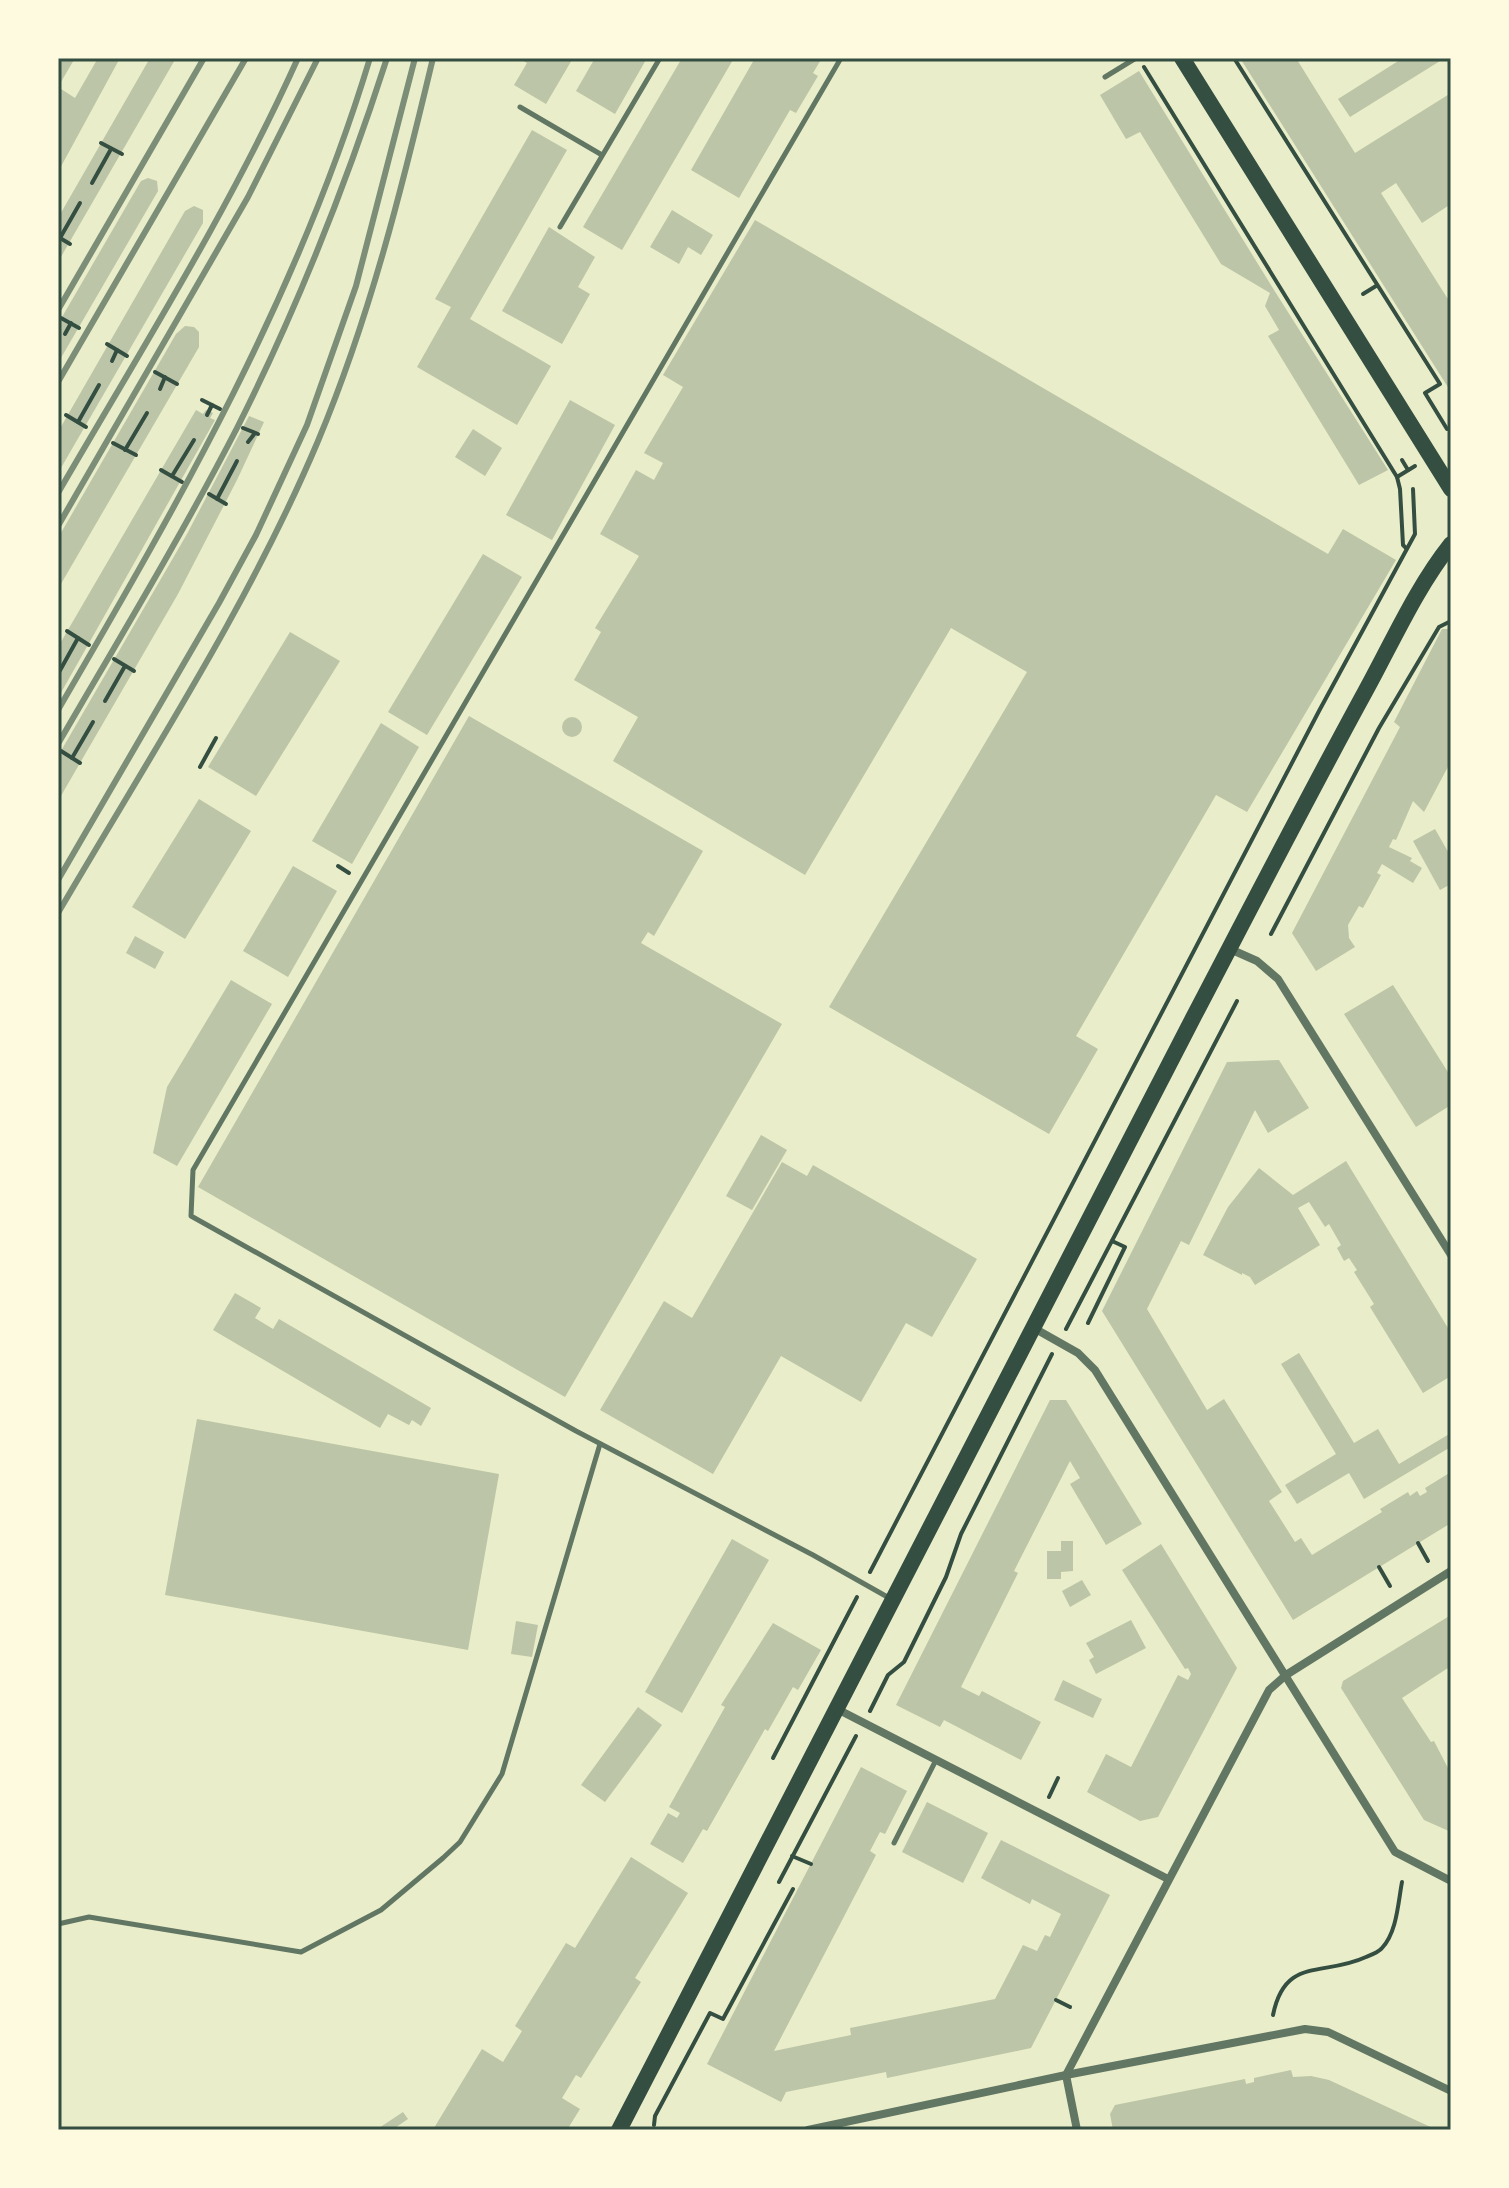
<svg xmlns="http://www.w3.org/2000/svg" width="1509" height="2188" font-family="Jost,sans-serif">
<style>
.building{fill:#bcc5a7}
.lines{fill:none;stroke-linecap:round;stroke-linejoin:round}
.path{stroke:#344e41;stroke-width:4}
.service{stroke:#617663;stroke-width:5}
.minor{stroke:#617663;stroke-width:8}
.secondary{stroke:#344e41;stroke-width:16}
.rail{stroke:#7c8e77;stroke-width:6}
.neatline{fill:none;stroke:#344e41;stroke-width:3}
</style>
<rect width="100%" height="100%" fill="#e9edc9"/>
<g class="building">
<polygon points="58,58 75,58 58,87"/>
<polygon points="98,58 120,58 58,172 58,87 75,98"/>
<polygon points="150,58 176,58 58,262 58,218"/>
<polygon points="518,58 573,58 546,104 514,85 527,63"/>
<polygon points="595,58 647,58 615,114 576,91"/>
<polygon points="682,58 734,58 622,250 583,227"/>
<polygon points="755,58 822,58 813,73 818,76 796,113 790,110 739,198 691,170"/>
<polygon points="1240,58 1296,58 1355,153 1451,93 1451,204 1422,223 1396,183 1381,193 1451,304 1451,392"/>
<polygon points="1403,58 1438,58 1440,61 1350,117 1338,99"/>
<polygon points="1139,71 1274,290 1388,470 1359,485 1268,336 1279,330 1265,306 1270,293 1221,264 1140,132 1126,139 1100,95"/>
<polygon points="532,130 567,150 470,319 551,366 517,425 417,367 451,307 435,299"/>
<polygon points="148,178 157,181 158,191 58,363 58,324 141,181"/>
<polygon points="194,206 203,210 203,223 58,473 58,432 185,211"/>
<polygon points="672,210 713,235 701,255 688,247 679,264 650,247"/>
<polygon points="755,220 1328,554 1343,529 1396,560 1247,812 1216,795 1076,1036 1098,1049 1049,1134 829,1007 1027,672 951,628 805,875 613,761 638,717 574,680 601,632 595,628 639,556 600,534 636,470 654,480 663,463 644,453 683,387 663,375"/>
<polygon points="549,227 595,257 578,287 590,294 562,344 502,311"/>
<polygon points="185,326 194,327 199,332 199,347 58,589 58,538 176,334"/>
<polygon points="570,400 615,425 552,540 506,515"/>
<polygon points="196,410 203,414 206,410 213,413 210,418 215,420 58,698 58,647"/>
<polygon points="249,416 264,422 237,480 178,594 58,801 58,756 187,534"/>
<polygon points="473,429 502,448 485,476 455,457"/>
<polygon points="483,554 522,577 427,735 388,712"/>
<polygon points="1442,629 1451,629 1451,761 1424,812 1413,801 1396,840 1393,839 1389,847 1412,858 1410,861 1422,868 1413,883 1382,864 1377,873 1381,875 1363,908 1359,906 1348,925 1349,938 1355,947 1316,971 1292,933 1400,727 1394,722"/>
<polygon points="290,632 340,661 256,796 208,767"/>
<polygon points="469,716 703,851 654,936 648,932 641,943 782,1024 565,1397 198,1187"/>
<circle cx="572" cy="727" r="10"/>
<polygon points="381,723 419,747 352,864 312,841"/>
<polygon points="199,799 251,831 185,939 132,907"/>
<polygon points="1435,829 1451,857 1451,884 1440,890 1413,841"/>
<polygon points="293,866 337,891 288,977 243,951"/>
<polygon points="135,936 164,952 155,969 126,953"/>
<polygon points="231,980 272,1004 177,1166 153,1153 167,1087"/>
<polygon points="1393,985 1451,1077 1451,1105 1416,1127 1344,1014"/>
<polygon points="1279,1060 1309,1108 1268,1133 1255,1110 1189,1245 1181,1241 1147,1309 1207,1410 1224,1399 1282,1492 1269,1501 1295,1542 1301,1538 1312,1555 1382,1512 1380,1509 1408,1492 1410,1496 1417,1491 1420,1496 1427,1492 1425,1488 1451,1472 1451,1523 1293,1620 1102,1311 1227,1062"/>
<polygon points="761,1135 787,1150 752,1210 726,1196"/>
<polygon points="1346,1161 1451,1333 1451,1376 1423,1393 1370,1307 1374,1304 1354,1272 1357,1270 1349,1258 1344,1261 1337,1248 1341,1245 1329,1224 1325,1227 1309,1202 1298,1208 1320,1245 1255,1285 1250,1277 1242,1273 1242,1275 1203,1255 1228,1207 1259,1168 1293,1195"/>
<polygon points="782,1162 807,1176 813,1165 977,1259 932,1337 906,1323 861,1402 781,1356 713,1474 600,1410 664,1301 692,1318"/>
<polygon points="235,1293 261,1308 255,1318 273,1329 279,1319 431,1408 421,1426 412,1420 409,1425 388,1414 380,1428 213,1330"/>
<polygon points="1299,1353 1354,1443 1378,1429 1399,1464 1451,1433 1451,1452 1449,1448 1364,1499 1349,1473 1297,1504 1285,1485 1336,1454 1281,1364"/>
<polygon points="1050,1400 1066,1400 1142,1524 1106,1545 1070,1484 1080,1478 1070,1461 1014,1571 1018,1573 961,1687 979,1696 982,1691 1041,1722 1021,1760 944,1720 940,1727 896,1705"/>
<polygon points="197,1419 499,1474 468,1650 165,1595"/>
<polygon points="732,1539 769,1560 682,1713 645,1692"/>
<polygon points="1061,1541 1073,1541 1073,1571 1061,1572 1061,1579 1047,1579 1047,1551 1061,1551"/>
<polygon points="1161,1544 1237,1668 1158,1817 1140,1821 1087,1792 1106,1754 1131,1767 1178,1675 1188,1680 1191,1674 1188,1668 1185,1669 1122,1570"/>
<polygon points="1082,1580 1091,1595 1070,1607 1062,1591"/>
<polygon points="1451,1615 1451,1666 1402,1698 1431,1742 1434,1741 1451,1774 1451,1832 1424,1820 1341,1688 1343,1681"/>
<polygon points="1131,1620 1146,1648 1096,1674 1089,1660 1094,1657 1086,1643"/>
<polygon points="516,1621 538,1625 532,1657 511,1654"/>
<polygon points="773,1623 821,1650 798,1690 793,1687 768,1731 765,1729 707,1831 703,1829 683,1863 650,1844 668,1813 677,1818 680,1813 669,1807 725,1707 721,1705"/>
<polygon points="1063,1680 1102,1699 1093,1718 1054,1700"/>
<polygon points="638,1707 662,1725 605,1802 581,1785"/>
<polygon points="861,1767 907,1791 885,1834 880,1832 870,1851 876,1855 774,2051 851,2035 850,2028 995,1999 1023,1945 1037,1951 1045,1935 1050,1937 1061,1914 1032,1899 1030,1904 981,1878 1001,1840 1110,1895 1031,2048 887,2078 886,2072 786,2092 781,2102 707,2064"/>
<polygon points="927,1802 988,1833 963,1883 902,1852"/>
<polygon points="631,1857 688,1893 635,1978 641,1982 581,2078 576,2075 562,2098 580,2109 567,2130 438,2130 434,2128 482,2049 503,2062 522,2031 515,2026 566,1943 575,1948"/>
<polygon points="1291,2070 1293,2077 1311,2076 1329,2080 1437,2130 1255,2130 1255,2128 1244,2130 1113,2130 1110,2114 1115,2105 1245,2079 1246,2084 1254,2082 1254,2078"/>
<polygon points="403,2112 408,2119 392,2130 376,2130"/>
</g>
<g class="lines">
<g class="path">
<polyline points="1234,58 1440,384 1425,393 1447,429"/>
<polyline points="1144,67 1397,477 1400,489 1403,545 1406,548"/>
<polyline points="101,143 122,154"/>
<polyline points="92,183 111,149"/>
<polyline points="60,238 80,203"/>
<polyline points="60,238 70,244"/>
<polyline points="1363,294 1376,286"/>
<polyline points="61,318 79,328"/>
<polyline points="65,334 71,323"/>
<polyline points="107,344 127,356"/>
<polyline points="112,361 117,350"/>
<polyline points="155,372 177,384"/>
<polyline points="160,389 165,377"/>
<polyline points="202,400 220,409"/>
<polyline points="66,415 86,427"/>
<polyline points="207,415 212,405"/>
<polyline points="78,422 99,385"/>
<polyline points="243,428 258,434"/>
<polyline points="248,442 255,433"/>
<polyline points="113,443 136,455"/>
<polyline points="125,450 147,413"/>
<polyline points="1402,460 1408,470"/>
<polyline points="161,470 182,482"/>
<polyline points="172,476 194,440"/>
<polyline points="1397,477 1415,466"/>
<polyline points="209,494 226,504"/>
<polyline points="217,499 237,461"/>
<polyline points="67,631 89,645"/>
<polyline points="114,659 134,671"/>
<polyline points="58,674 78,638"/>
<polyline points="105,701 125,666"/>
<polyline points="61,751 80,763"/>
<polyline points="72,758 93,722"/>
<polyline points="200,767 216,738"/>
<polyline points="338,866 349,873"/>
<polyline points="1271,934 1379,728 1439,627 1451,621"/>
<polyline points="1088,1323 1125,1247 1112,1241"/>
<polyline points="1066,1329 1237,1001"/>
<polyline points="1418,1543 1428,1561"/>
<polyline points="1379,1567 1390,1586"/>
<polyline points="870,1572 1319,711 1415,534 1413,489"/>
<polyline points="870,1711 888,1675 904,1662 946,1577 961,1534 1052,1354"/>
<polyline points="773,1758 857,1597"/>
<polyline points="1049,1797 1058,1778"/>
<polyline points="792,1856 811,1864"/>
<polyline points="779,1882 856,1736"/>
<polyline points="1056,2000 1070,2007"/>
<path d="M1273,2015C1285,1956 1323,1977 1366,1957C1371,1955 1379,1952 1382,1948C1397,1932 1398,1903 1402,1882"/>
<polyline points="654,2125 655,2116 710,2013 723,2019 793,1889"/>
</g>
<g class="service">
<polyline points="841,58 193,1170 191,1216 576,1431 813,1555 891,1599"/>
<polyline points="1105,77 1136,58"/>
<polyline points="520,107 602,155"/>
<polyline points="560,227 660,58"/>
<polyline points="894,1843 936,1760"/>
<polyline points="58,1924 89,1917 301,1952 381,1910 443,1858 460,1842 502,1774 600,1444"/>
</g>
<g class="minor">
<polyline points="1230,949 1257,961 1278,979 1451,1255"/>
<polyline points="1032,1327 1078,1353 1095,1370 1395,1852 1451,1881"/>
<polyline points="837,1709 1168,1879"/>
<polyline points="808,2130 1066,2075 1305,2029 1328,2032 1451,2091"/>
<polyline points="1077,2130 1066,2075 1269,1690 1286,1675 1451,1571"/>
</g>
<g class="secondary">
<polyline points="1182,58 1451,489"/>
<path d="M619,2130C811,1760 999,1388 1193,1018C1250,909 1306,800 1365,692C1392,643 1416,588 1451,544"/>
</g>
<g class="rail">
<polyline points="58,310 204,58"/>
<polyline points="58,382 246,58"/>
<path d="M58,493C141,350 230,209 298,58"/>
<polyline points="58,526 248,197 318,58"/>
<path d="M58,710C181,499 299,293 370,58"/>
<path d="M58,744C119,639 182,535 237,428C297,309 346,185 387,58"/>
<polyline points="58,880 219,603 256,535 307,425 356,286 415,58"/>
<path d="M58,913C148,759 249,605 318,441C370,317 402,188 433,58"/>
</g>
</g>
<rect width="1509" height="2188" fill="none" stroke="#fefae0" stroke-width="120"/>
<rect x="60" y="60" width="1389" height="2068" class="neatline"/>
</svg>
